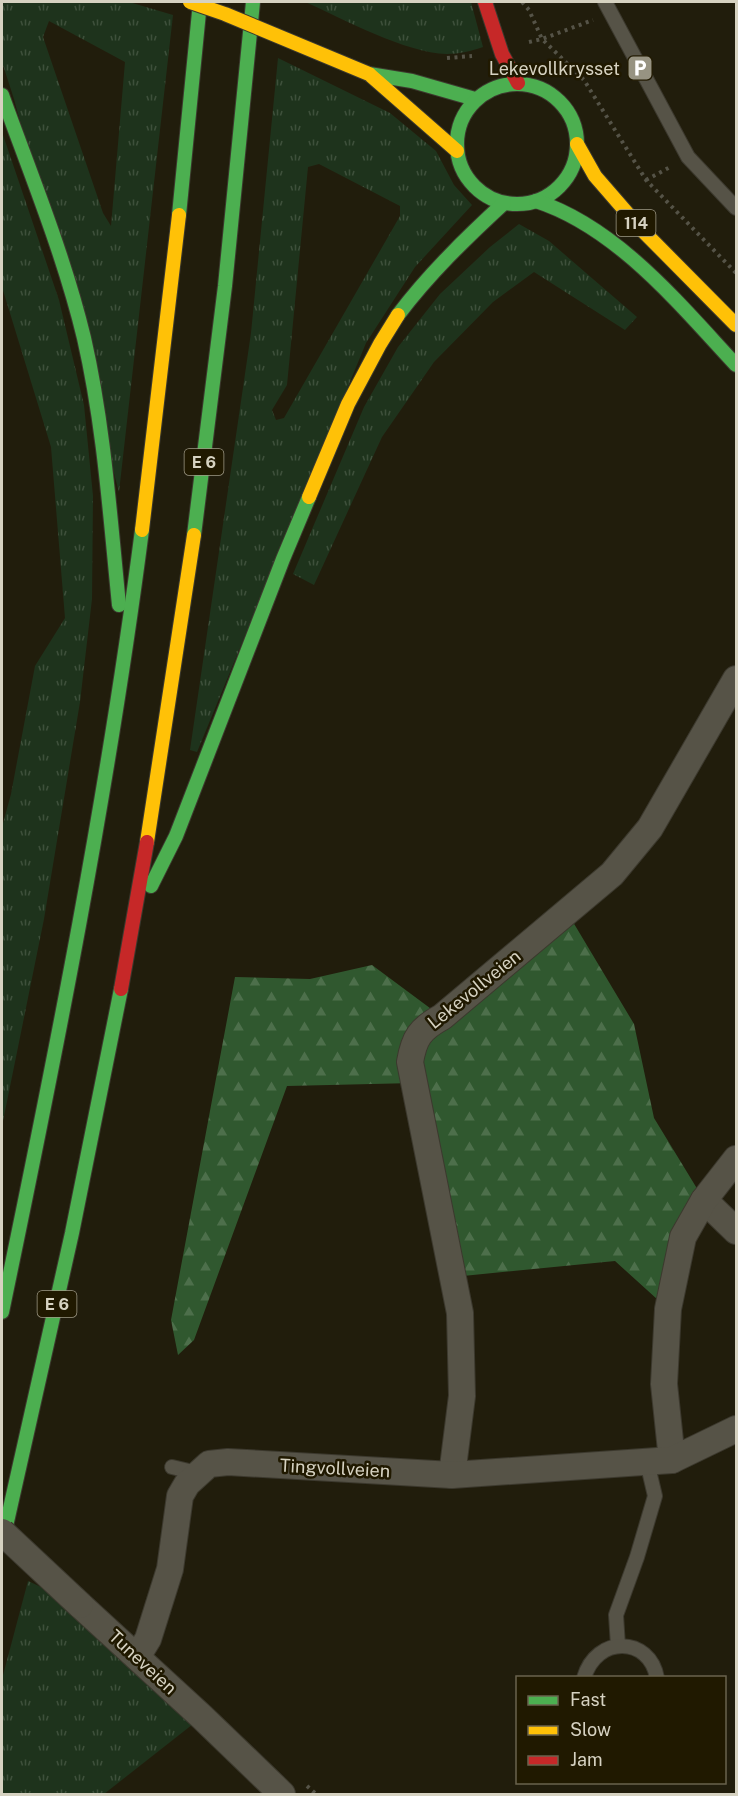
<svg xmlns="http://www.w3.org/2000/svg" width="738" height="1796" font-family="'Public Sans',sans-serif">
<style>
.grass{fill:url(#grass-tufts);fill-rule:evenodd}
.forest{fill:url(#forest-firs)}
.lines{fill:none;stroke-linecap:round;stroke-linejoin:round}
.lane-casing{stroke:#3c392e;stroke-width:16}
.street-casing{stroke:#3c392e;stroke-width:28}
.fast-casing{stroke:#3c392e;stroke-width:16}
.slow-casing{stroke:#3c392e;stroke-width:16}
.jam-casing{stroke:#3c392e;stroke-width:16}
.path{stroke:#555347;stroke-width:4;stroke-dasharray:3 4.5;stroke-linecap:butt}
.lane{stroke:#565347;stroke-width:14}
.street{stroke:#565347;stroke-width:26}
.fast{stroke:#4caf50;stroke-width:14}
.slow{stroke:#ffc107;stroke-width:14}
.jam{stroke:#c62828;stroke-width:14}
.street-bridge-casing{stroke:#3c392e;stroke-width:28;stroke-linecap:butt}
.slow-bridge-casing{stroke:#3c392e;stroke-width:16;stroke-linecap:butt}
.street-bridge{stroke:#565347;stroke-width:26}
.slow-bridge{stroke:#ffc107;stroke-width:14}
.labels{text-anchor:middle;dominant-baseline:central;stroke-width:5;stroke-linejoin:round;paint-order:stroke}
.shield{fill:#201900;stroke:#9f9a87;stroke-width:1.5}
.shield-label{font-size:16px;font-weight:bold;fill:#d6d2c1}
.poi-label{font-size:18px;fill:#d6d2c1;stroke:#201900;text-anchor:end}
.street-label{font-size:18px;fill:#d6d2c1;stroke:#201900}
</style>
<defs>
<pattern id="grass-tufts" width="24" height="20" patternUnits="userSpaceOnUse" patternTransform="scale(1.5)"><rect width="24" height="20" fill="#1e331c"/><path d="M3 7l-1-3M5 7V3M7 7l1-3M15 17l-1-3M17 17v-4M19 17l1-3" fill="none" stroke="#3e503b"/></pattern>
<pattern id="forest-firs" width="22" height="20" patternUnits="userSpaceOnUse" patternTransform="scale(1.5)"><rect width="22" height="20" fill="#30582f"/><path d="M5 1l3.5 6h-7zM16 11l3.5 6h-7z" fill="#4d6f4b"/></pattern>
</defs>
<rect width="100%" height="100%" fill="#211d0c"/>
<g class="grass">
<path d="M2,2H129L173,15L119,492L14,99L2,62ZM49,21L125,62L111,226L103,213L43,37Z"/>
<path d="M305,2H471L483,47C471,51 460,54 447,54C405,53 344,19 305,2Z"/>
<path d="M278,58L390,113L436,151L454,185L472,205L415,267L366,343L197,752L190,750L251,333ZM319,164L400,206V216L284,418L276,420L272,410L287,385L308,167Z"/>
<polygon points="2,132 59,300 84,405 93,496 92,599 80,702 44,919 2,1126 2,827 11,794 35,666 65,618 51,447 2,287"/>
<polygon points="519,224 549,241 637,317 625,330 534,272 493,302 434,362 382,437 314,585 293,574 364,407 398,347 440,294 490,247"/>
<polygon points="28,1581 80,1605 202,1717 104,1794 2,1794 2,1679"/>
</g>
<polygon class="forest" points="567,912 634,1024 654,1118 704,1200 668,1309 615,1261 453,1277 414,1083 287,1086 194,1340 178,1355 171,1320 235,977 310,979 372,965 442,1017"/>
<g class="lines">
<g class="lane-casing">
<g id="lane">
<polyline points="605,2 688,157 736,208"/>
<polyline points="172,1467 197,1473"/>
<polyline points="618,1646 616,1615 637,1557 655,1496 647,1462"/>
<path d="M584,1678C596,1635 650,1636 657,1678"/>
</g>
</g>
<g class="street-casing">
<g id="street">
<polyline points="704,1200 736,1231"/>
<polyline points="672,1460 664,1384 668,1309 683,1237 704,1200 736,1159"/>
<path d="M452,1475L462,1396L460,1313L410,1062C414,1038 420,1029 442,1017L612,874L650,828L736,679"/>
<polyline points="80,1605 202,1717 282,1794"/>
<polyline points="137,1657 148,1639 170,1569 180,1496 187,1484 209,1464 228,1462 452,1475 672,1460 736,1429"/>
</g>
</g>
<g class="fast-casing">
<g id="fast">
<polyline points="369,74 412,81 475,99"/>
<circle cx="517" cy="144" r="60"/>
<path d="M2,95C31,175 64,255 84,338C104,425 110,516 119,605"/>
<path d="M536,201C617,227 680,305 736,365"/>
<polyline points="179,215 200,2"/>
<path d="M398,315C429,274 466,238 504,203"/>
<polyline points="194,535 225,286 253,2"/>
<polyline points="151,886 176,836 283,559 309,497"/>
<path d="M2,1312C56,1053 108,793 142,530"/>
<polyline points="2,1544 72,1233 121,989"/>
</g>
</g>
<g class="slow-casing">
<g id="slow">
<polyline points="369,74 457,151"/>
<polyline points="577,144 595,176 641,229 736,325"/>
<polyline points="309,497 348,404 380,344 398,315"/>
<polyline points="142,530 179,215"/>
<polyline points="147,842 194,535"/>
</g>
</g>
<g class="jam-casing">
<g id="jam">
<polyline points="485,2 502,54 518,83"/>
<polyline points="121,989 147,842"/>
</g>
</g>
<g class="path">
<polyline points="522,2 529,10 542,39 584,80 646,180 736,273"/>
<polyline points="529,42 542,39 593,20"/>
<polyline points="447,58 472,56"/>
<polyline points="646,180 672,166"/>
<polyline points="307,1786 316,1794"/>
</g>
<use href="#lane" class="lane"/>
<use href="#street" class="street"/>
<use href="#fast" class="fast"/>
<use href="#slow" class="slow"/>
<use href="#jam" class="jam"/>
<g class="street-bridge-casing">
<polyline id="street-bridge" points="2,1532 80,1605"/>
</g>
<g class="slow-bridge-casing">
<polyline id="slow-bridge" points="190,2 225,14 369,74"/>
</g>
<use href="#street-bridge" class="street-bridge"/>
<use href="#slow-bridge" class="slow-bridge"/>
</g>
<defs>
<g id="parking-square" transform="scale(1.35)"><rect x="-9" y="-9" width="18" height="18" rx="4" fill="#979382" stroke="#201900"/><path d="M-3.5-5.5H1a3.5 3.5 0 0 1 0 7H-1V5.5H-3.5ZM-1-3.4V-.6H.8a1.4 1.4 0 0 0 0-2.8Z" fill="#fff"/></g>
</defs>
<g fill-rule="evenodd">
<use href="#parking-square" x="640" y="68"/>
</g>
<g class="labels">
<g class="shield">
<rect x="616.5" y="210" width="39" height="26" rx="4.5"/>
<rect x="184.5" y="449" width="39" height="26" rx="4.5"/>
<rect x="37.5" y="1291" width="39" height="26" rx="4.5"/>
</g>
<g class="shield-label">
<text x="636" y="223">114</text>
<text x="204" y="462">E 6</text>
<text x="57" y="1304">E 6</text>
</g>
<g class="poi-label">
<text x="620" y="68">Lekevollkrysset</text>
</g>
<g class="street-label">
<text transform="translate(474 989) rotate(-39)">Lekevollveien</text>
<text transform="translate(335 1468) rotate(3)">Tingvollveien</text>
<text transform="translate(143 1662) rotate(43)">Tuneveien</text>
</g>
</g>
<rect width="738" height="1796" fill="none" stroke="#d6d2c1" stroke-width="6"/>
<rect x="516" y="1676" width="210" height="108" fill="#201900" stroke="#69634d" stroke-width="1.5"/>
<rect x="528" y="1696" width="30" height="9" fill="#4caf50" stroke="#69634d" stroke-width="1.5"/>
<text x="570" y="1706" font-size="18" fill="#d6d2c1">Fast</text>
<rect x="528" y="1726" width="30" height="9" fill="#ffc107" stroke="#69634d" stroke-width="1.5"/>
<text x="570" y="1736" font-size="18" fill="#d6d2c1">Slow</text>
<rect x="528" y="1756" width="30" height="9" fill="#c62828" stroke="#69634d" stroke-width="1.5"/>
<text x="570" y="1766" font-size="18" fill="#d6d2c1">Jam</text>
</svg>
